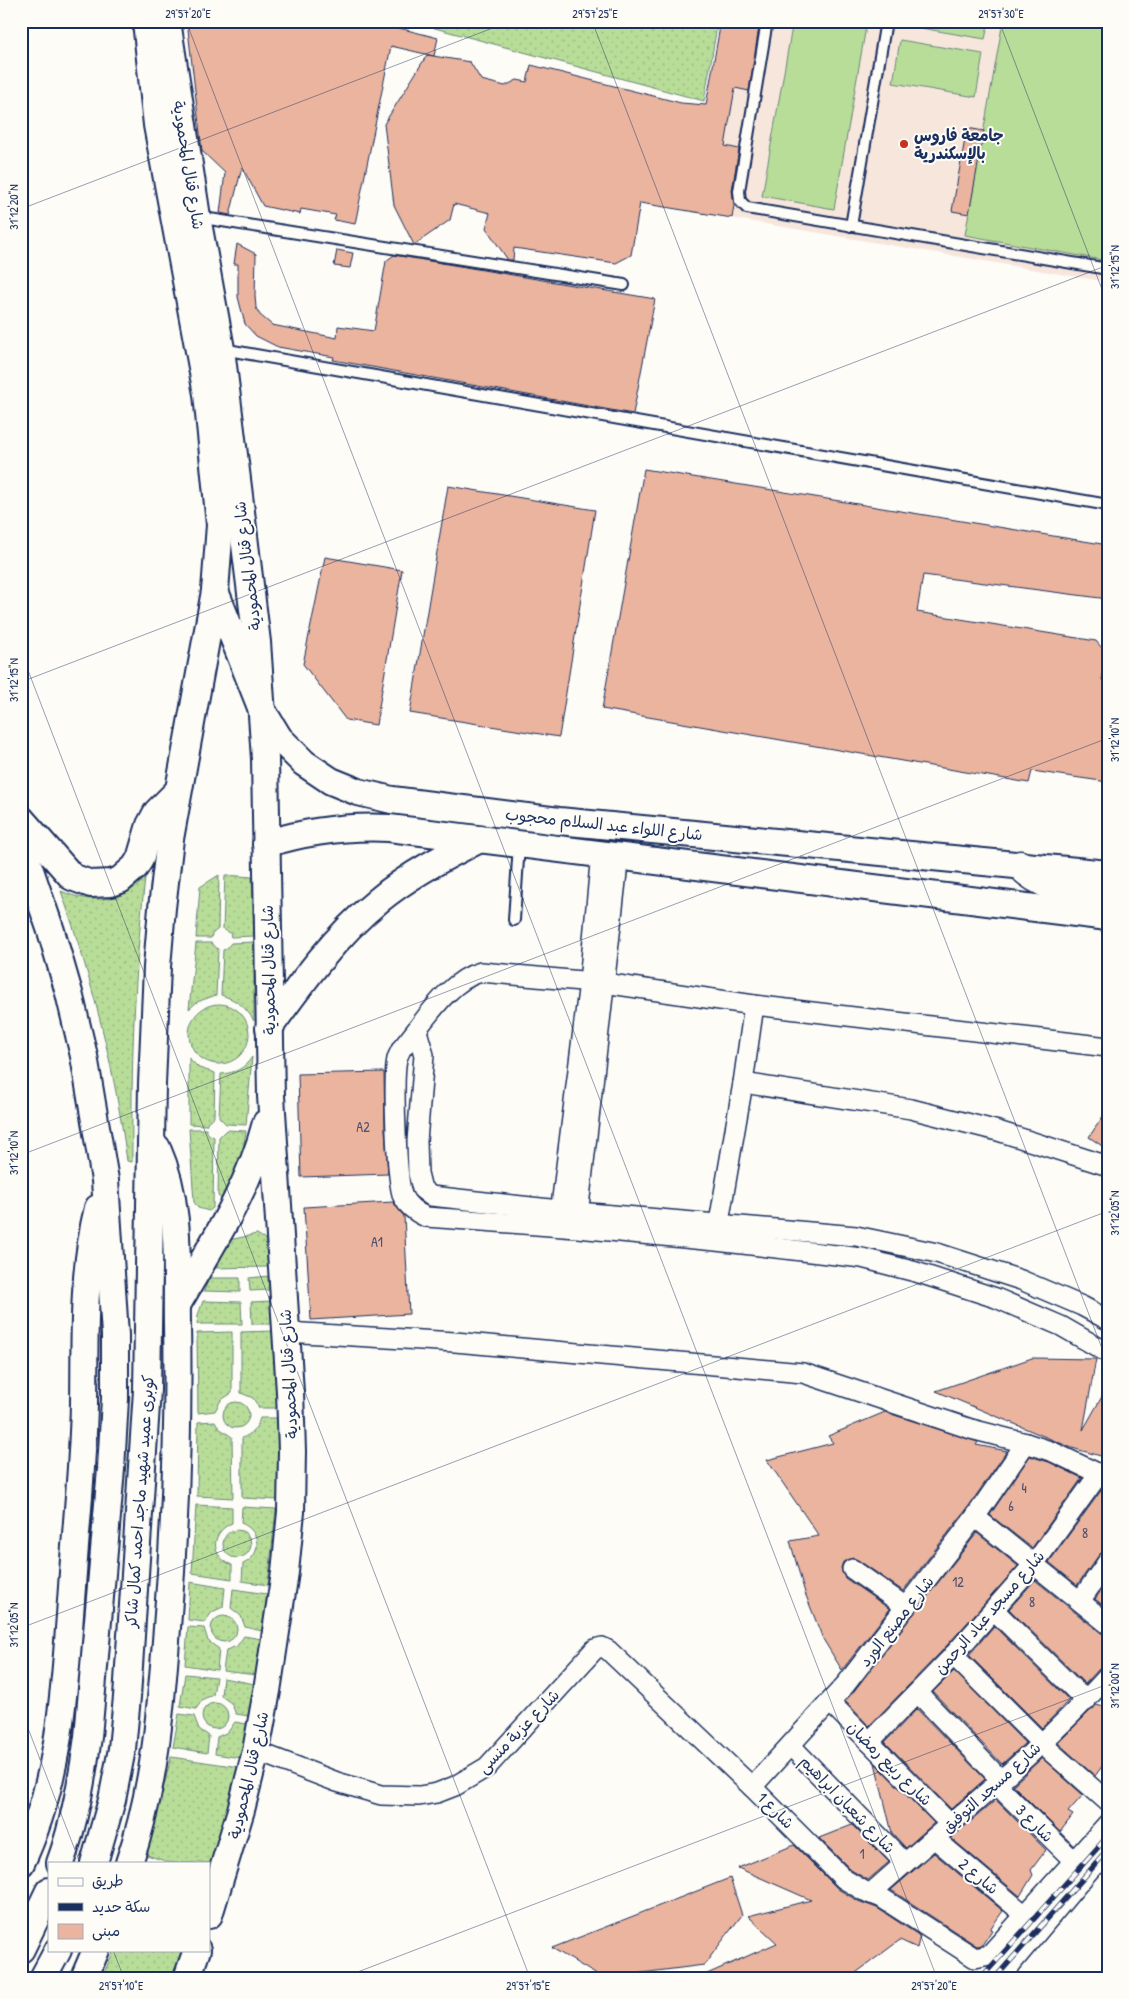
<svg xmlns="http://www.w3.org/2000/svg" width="1129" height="1999" font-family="'Patrick Hand','Playpen Sans Arabic',sans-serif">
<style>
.built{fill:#f7e6dc}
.grass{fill:url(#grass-dots);stroke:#6a867b}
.pitch{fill:#b8dd98;stroke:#6a867b}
.building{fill:#eab49e;stroke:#1b2f5e}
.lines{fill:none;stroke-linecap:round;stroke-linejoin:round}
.lane-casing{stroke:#1b2f5e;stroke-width:14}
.street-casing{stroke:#1b2f5e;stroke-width:22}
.secondary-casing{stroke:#1b2f5e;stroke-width:30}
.highway-casing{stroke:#1b2f5e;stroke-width:31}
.lane{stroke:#fdfcf7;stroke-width:10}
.street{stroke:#fdfcf7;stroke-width:19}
.secondary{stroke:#fdfcf7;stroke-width:26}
.highway{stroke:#fdfcf7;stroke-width:28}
.rail-casing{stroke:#1b2f5e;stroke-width:5.5}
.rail{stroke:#fdfcf7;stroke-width:4;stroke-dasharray:11;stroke-linecap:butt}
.ticks{fill:none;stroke:#1b2f5e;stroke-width:1;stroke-opacity:0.45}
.poi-dot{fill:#c8321e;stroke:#fdfcf7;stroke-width:2}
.labels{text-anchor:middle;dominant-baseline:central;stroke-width:4;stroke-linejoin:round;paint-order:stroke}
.number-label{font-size:14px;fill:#4f506e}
.poi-label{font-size:16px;font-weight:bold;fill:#1b2f5e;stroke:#fdfcf7;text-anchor:start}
.street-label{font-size:16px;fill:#1b2f5e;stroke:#fdfcf7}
.neatline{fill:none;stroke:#1b2f5e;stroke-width:2}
.ticks-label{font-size:12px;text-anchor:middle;fill:#1b2f5e}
</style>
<defs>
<pattern id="grass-dots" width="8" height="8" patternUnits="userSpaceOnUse" patternTransform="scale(1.25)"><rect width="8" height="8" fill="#b8dd98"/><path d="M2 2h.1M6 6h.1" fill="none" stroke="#9ebe85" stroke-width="1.8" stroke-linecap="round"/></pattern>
</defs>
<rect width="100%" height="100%" fill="#fdfcf7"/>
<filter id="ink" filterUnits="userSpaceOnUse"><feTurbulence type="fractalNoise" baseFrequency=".02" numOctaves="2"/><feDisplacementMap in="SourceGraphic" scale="10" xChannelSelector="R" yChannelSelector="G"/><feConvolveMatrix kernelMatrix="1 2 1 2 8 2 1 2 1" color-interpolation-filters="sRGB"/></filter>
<g filter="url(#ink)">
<polygon class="built" points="721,21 1108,21 1108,282 689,211"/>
<g class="grass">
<polygon points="409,21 718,21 704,101"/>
<polygon points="219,875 218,929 212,934 211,938 196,938 200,887"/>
<polygon points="225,875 252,877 254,936 231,937 230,933 223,929"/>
<path d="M145,878C134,973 131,1066 132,1162L127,1161C115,1069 92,979 61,891C91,904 122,903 145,878Z"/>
<path d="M254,942V1021C246,1007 237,1000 221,995L223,950L226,949L231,943Z"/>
<polygon points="196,943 211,943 218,949 216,995 197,1002 189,1009"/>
<circle cx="219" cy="1034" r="30"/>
<path d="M252,1057L246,1125L226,1124L219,1117L221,1074C235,1073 244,1069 252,1057Z"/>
<polygon points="189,1058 199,1068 215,1073 214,1117 208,1121 206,1125 189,1124"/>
<polygon points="189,1129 206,1129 208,1134 214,1137 213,1208 209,1211 198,1208 194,1202"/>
<polygon points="226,1130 246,1131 241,1162 223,1200 218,1196 219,1137"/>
<polygon points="257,1234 265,1239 268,1267 213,1268 229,1240"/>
<polygon points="269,1276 269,1290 250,1291 249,1278"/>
<polygon points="209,1278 240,1278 240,1292 204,1291"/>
<polygon points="203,1301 241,1302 242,1324 197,1324 198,1315"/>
<polygon points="273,1301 274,1324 252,1324 251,1302"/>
<polygon points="274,1331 279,1408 259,1408 253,1398 241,1393 241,1332"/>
<polygon points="232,1332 232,1393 221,1400 215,1411 198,1413 197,1333"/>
<circle cx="236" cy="1415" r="13"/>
<path d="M260,1418H279L278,1500L242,1498V1438C252,1434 257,1428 260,1418Z"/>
<polygon points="215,1421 219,1428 232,1437 233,1498 197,1496 198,1422"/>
<path d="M196,1505L232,1507V1523C211,1532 209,1556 232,1565V1579L192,1573Z"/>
<path d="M242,1507L276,1509L268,1585L242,1581L243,1564C263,1555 261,1531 241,1523Z"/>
<circle cx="237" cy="1544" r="14"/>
<polygon points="190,1582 225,1588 223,1607 212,1612 205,1622 188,1620"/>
<polygon points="233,1589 267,1594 262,1631 245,1627 241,1616 231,1608"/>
<circle cx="224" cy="1629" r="13"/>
<polygon points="188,1627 204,1628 208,1641 219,1649 217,1670 185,1665"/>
<polygon points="244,1636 261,1639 256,1675 223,1671 226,1650 237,1646"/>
<polygon points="185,1674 216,1677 213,1695 203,1699 196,1709 180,1706"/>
<polygon points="223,1678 255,1684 249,1716 236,1714 231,1703 221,1696"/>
<circle cx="215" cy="1716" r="13"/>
<polygon points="179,1714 194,1716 199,1729 209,1736 207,1753 173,1747"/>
<polygon points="235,1722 247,1724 241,1758 215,1754 217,1737 228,1732"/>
<polygon points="171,1757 239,1767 231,1803 209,1874 209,1863 171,1863 147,1855"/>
<polygon points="114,1950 182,1950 172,1978 102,1978"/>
</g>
<g class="pitch">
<polygon points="793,21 867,21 834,209 762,196"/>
<polygon points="903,21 989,21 985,39 903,25"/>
<polygon points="1003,21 1108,21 1108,261 965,235"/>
<polygon points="900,40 983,54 976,97 893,83"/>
</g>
<g class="building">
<polygon points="187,21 372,21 438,38 434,56 391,46 355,224 334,220 336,215 301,209 300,214 263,206 242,167 230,215 220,213 225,173 202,151"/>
<polygon points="721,21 760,21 749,91 735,88 725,146 739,149 732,190 734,205 732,218 640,203 631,255 616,263 514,248 513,260 508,260 486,228 490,213 454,204 450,220 414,245 394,205 384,124 427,55 470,62 481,80 505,86 517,80 527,82 531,65 681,103 706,105"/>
<polygon points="967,128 984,131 969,214 952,211"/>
<polygon points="237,244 256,254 255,296 256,308 260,315 272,325 337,338 338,326 374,331 386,261 394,255 655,299 633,414 333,360 334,357 278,347 256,336 245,324 238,297 238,264 234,264"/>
<polygon points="337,250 353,253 350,268 334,266"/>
<polygon points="644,469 1108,545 1108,599 923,575 917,612 1096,641 1107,654 1102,680 1108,681 1108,782 1032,771 1029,783 602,709"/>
<polygon points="448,486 595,510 559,737 410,713"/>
<polygon points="325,557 402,570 376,725 346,720 303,664"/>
<polygon points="384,1072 385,1129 388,1174 301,1177 298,1074"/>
<polygon points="1108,1109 1108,1150 1089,1137"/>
<polygon points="393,1202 404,1216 409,1314 311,1320 304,1207"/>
<polygon points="1032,1358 1096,1359 1083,1430 1108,1386 1108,1458 1072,1448 936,1391"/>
<polygon points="885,1412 978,1442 976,1445 1007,1451 966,1510 903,1591 858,1560 853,1558 843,1562 841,1568 845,1578 890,1609 842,1670 823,1639 805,1593 790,1541 819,1536 767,1460 833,1443 828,1436"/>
<polygon points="1030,1456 1049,1462 1082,1478 1032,1548 990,1515"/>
<polygon points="1103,1488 1108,1489 1108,1550 1099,1555 1077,1585 1049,1562"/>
<polygon points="977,1533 1018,1566 941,1652 869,1726 845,1701"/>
<polygon points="1035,1580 1101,1633 1108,1635 1108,1665 1100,1668 1085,1684 1009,1609"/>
<polygon points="1108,1581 1108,1609 1095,1599"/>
<polygon points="994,1626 1069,1700 1042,1728 969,1655"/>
<polygon points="954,1671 1025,1743 1002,1764 933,1692"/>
<polygon points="1096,1705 1108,1708 1108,1758 1095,1776 1058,1743"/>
<polygon points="917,1709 985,1779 951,1809 885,1742"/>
<polygon points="1042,1758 1083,1795 1068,1812 1073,1815 1060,1832 1013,1785"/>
<polygon points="875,1763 934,1823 906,1848 892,1833"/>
<polygon points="996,1800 1046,1850 1031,1870 1033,1875 1020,1896 951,1838"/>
<polygon points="852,1825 889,1862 868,1880 851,1870 819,1838"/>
<polygon points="794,1845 838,1889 858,1901 877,1908 920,1936 917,1948 900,1940 849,1978 698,1978 777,1943 748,1916 811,1900 738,1868"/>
<polygon points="934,1853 1003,1911 990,1929 992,1930 982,1945 977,1946 891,1890"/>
<polygon points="730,1878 742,1915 704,1965 602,1978 552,1948"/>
</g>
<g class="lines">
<g class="lane-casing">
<g id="lane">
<polyline points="767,21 739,191 740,201 747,208 1108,269"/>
<polyline points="197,217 624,285"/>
<polyline points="851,226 886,21"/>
<polyline points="222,349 1108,505"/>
<polyline points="514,920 519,844"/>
</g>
</g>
<g class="street-casing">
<g id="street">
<polyline points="417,1031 424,1055 417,1141 418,1173 422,1189 431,1196 578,1212 856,1236 937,1253 1021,1280 1082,1306 1108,1320"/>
<path d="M1108,1047L754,1005L604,983L481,972C448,980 423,1024 402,1048C400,1052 398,1055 397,1059C393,1077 396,1182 403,1197C408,1207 417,1213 426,1217L577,1228L716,1241L862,1258L916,1272L996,1298L1061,1326L1108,1353"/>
<polyline points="743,1083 911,1109 998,1131 1108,1166"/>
<polyline points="559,1222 589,982 601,853"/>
<polyline points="577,1224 619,855"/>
<polyline points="717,1234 743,1083 754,1005"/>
<polyline points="286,1332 455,1342 803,1373 971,1429 1026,1443 1053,1452 1108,1478"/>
<polyline points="975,1517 1108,1624"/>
<polyline points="852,1569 906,1607"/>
<polyline points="1080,1601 1108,1561"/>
<polyline points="994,1610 1086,1701"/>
<polyline points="953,1655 1041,1743 1108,1802"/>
<polyline points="918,1693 1001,1780"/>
<polyline points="830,1702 950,1824"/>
<polyline points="869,1742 949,1660 1034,1564 1099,1474"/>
<polyline points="791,1746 905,1863"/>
<polyline points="256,1751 337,1782 381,1795 419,1796 437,1793 455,1786 487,1767 595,1649 602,1647 608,1650 752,1787 844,1879 864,1891 882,1898 975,1958 989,1955 1108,1823"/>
<polyline points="996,1784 1074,1861"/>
<polyline points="752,1787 846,1684 975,1517 1026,1443"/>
<polyline points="934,1838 1025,1915"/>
<path d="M870,1894C950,1822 1036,1756 1108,1676"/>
</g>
</g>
<g class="secondary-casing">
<g id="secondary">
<polyline points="167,21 197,217 221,349 257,642 265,759 271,1096 290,1392 292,1451 291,1512 285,1572 267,1691 256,1751 241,1810 209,1915"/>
<polyline points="215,591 262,710 279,738 304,763 331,781 358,792 392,800 559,821 1108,874"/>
<polyline points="21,819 72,877 91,884 111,883 120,880 135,867 140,859 150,825 157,812 178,791"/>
<path d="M21,844L51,931L69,993L84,1056L105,1180L115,1335V1399L111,1469L88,1737C82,1779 75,1822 60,1863"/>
<path d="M266,844C307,831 346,826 389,828L1108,917"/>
<path d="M269,1028C302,982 335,936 379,900C409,875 445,856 480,839"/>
<path d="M177,1305C211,1246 249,1189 266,1123"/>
<path d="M21,1863C62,1777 65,1681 72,1587C76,1526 83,1464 84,1403C85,1337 82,1272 98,1208"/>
<polyline points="94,1863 112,1800 122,1749 127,1697 147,1390 152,1084 157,967 162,908 170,839 215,591 220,525 207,394 157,125 146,21"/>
<path d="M129,1863C155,1788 161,1707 167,1628C175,1527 179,1425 177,1323C176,1263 182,1204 157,1148"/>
<polyline points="21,1949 49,1891"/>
<polyline points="43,1978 58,1950"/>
<polyline points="84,1978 96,1950"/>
<polyline points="187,1978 197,1950"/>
</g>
</g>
<g class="highway-casing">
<g id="highway">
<path d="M1020,865C1043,891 1076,890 1108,894"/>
<polyline points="1032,1978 1108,1887"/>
<polyline points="1067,1978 1108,1927"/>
<polyline points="1098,1978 1108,1967"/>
</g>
</g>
<use href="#lane" class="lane"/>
<use href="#street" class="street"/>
<use href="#secondary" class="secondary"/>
<use href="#highway" class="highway"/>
<g class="rail-casing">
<g id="rail">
<polyline points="981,1978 1108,1836"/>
<polyline points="995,1978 1108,1850"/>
</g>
</g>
<use href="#rail" class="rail"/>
</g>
</g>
<path class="ticks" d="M186,21L937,1978M592,21L1108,1364M999,21L1108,305M21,209L511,21M21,652L530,1978M21,682L1108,265M21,1155L1108,738M21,1628L1108,1211M21,1710L80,1863M113,1950L124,1978M342,1978L1108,1684"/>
<circle class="poi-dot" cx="904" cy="144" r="5"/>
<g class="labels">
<g class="number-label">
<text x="363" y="1126">A2</text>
<text x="377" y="1241">A1</text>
<text x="1024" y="1487">4</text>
<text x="1011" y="1505">6</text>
<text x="1085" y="1532">8</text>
<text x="958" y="1581">12</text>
<text x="1032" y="1601">8</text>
<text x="862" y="1853">1</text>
</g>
<g class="poi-label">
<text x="914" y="135">جامعة فاروس<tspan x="914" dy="18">بالإسكندرية</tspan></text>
</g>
<g class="street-label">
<text transform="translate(189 165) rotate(81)">شارع قنال المحمودية</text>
<text transform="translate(247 566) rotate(-97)">شارع قنال المحمودية</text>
<text transform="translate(604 824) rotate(6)">شارع اللواء عبد السلام محجوب</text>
<text transform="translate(268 970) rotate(-91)">شارع قنال المحمودية</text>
<text transform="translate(288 1374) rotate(-93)">شارع قنال المحمودية</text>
<text transform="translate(139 1501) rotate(-86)">كوبرى عميد شهيد ماجد احمد كمال شاكر</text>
<text transform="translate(989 1612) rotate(-49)">شارع مسجد عباد الرحمن</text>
<text transform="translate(896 1621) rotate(-52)">شارع مصنع الورد</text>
<text transform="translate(518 1731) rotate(-46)">شارع عزبة منسى</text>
<text transform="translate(890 1763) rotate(45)">شارع ربيع رمضان</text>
<text transform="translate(248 1775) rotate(-77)">شارع قنال المحمودية</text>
<text transform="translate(991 1787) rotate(-42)">شارع مسجد التوفيق</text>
<text transform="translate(848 1804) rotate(46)">شارع شعبان ابراهيم</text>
<text transform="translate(776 1810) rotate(45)">شارع 1</text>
<text transform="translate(1035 1823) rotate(45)">شارع 3</text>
<text transform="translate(979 1876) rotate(40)">شارع 2</text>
</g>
</g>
<rect width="1129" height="1999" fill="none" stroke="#fdfcf7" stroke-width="55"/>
<rect x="48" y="1862" width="162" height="90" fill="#fdfcf7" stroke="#a3aaba"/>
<rect x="58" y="1878" width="25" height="8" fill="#fdfcf7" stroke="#a3aaba"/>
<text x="92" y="1886" font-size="15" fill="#1b2f5e">طريق</text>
<rect x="58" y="1903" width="25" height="8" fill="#1b2f5e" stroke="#a3aaba"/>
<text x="92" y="1912" font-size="15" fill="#1b2f5e">سكة حديد</text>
<rect x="58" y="1924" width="25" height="15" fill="#eab49e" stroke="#a3aaba"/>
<text x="92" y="1936" font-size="15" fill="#1b2f5e">مبنى</text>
<rect x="28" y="28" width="1074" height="1944" class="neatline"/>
<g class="ticks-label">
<text x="188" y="18">29°57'20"E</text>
<text x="595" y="18">29°57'25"E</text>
<text x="1001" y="18">29°57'30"E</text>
<text transform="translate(14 207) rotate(-90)" y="4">31°12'20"N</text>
<text transform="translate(1115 267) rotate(-90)" y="4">31°12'15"N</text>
<text transform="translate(14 680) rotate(-90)" y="4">31°12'15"N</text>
<text transform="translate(1115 740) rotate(-90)" y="4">31°12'10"N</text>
<text transform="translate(14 1153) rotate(-90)" y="4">31°12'10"N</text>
<text transform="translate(1115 1213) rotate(-90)" y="4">31°12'05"N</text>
<text transform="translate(14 1625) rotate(-90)" y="4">31°12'05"N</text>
<text transform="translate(1115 1686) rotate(-90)" y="4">31°12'00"N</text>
<text x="121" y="1990">29°57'10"E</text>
<text x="528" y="1990">29°57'15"E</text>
<text x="934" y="1990">29°57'20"E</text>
</g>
</svg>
